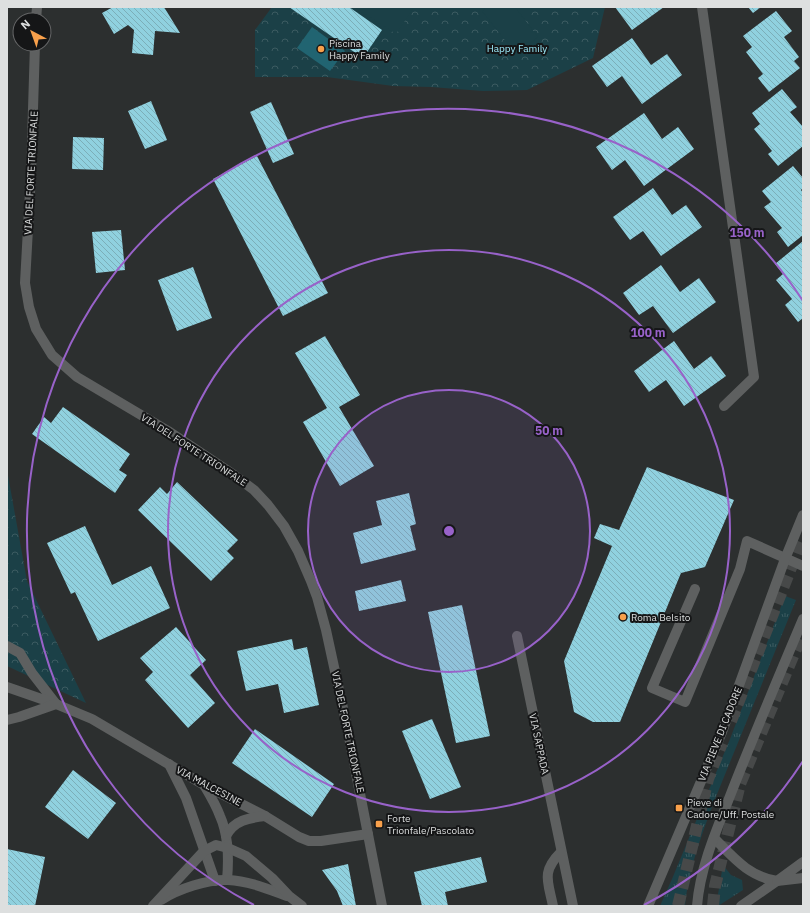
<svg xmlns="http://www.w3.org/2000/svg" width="810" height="913" font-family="'IBM Plex Sans',sans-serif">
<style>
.grass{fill:url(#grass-tufts)}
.forest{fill:url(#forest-crowns)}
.garden{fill:#1b4047}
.water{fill:#216471}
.building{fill:url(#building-back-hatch)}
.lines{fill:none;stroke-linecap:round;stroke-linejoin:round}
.highway-tunnel{stroke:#474949;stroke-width:12;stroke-dasharray:12 6;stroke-linecap:butt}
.minor{stroke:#5e6060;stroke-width:10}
.ring{fill:none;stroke:#9862c9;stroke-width:2}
.poi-dot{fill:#f8a04b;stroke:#151617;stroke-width:1.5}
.labels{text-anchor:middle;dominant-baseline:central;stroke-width:4;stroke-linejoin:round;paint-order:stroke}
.poi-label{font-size:10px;fill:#dddfdf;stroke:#151617;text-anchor:start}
.park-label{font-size:10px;fill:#9ceafa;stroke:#151617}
.street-label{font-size:10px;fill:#dddfdf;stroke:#151617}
.centre{fill:#9862c9;stroke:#151617;stroke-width:2}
.ring-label{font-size:12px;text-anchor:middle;font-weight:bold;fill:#9862c9;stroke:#151617;stroke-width:4;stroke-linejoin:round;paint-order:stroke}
</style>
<defs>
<pattern id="grass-tufts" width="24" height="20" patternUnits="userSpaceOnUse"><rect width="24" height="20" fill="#1b4047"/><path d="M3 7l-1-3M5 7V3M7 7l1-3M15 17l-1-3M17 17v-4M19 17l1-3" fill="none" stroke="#3c5b61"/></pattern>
<pattern id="forest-crowns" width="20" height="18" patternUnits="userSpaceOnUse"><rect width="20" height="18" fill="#1b4047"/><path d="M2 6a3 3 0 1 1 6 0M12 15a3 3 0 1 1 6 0" fill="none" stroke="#3c5b61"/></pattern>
<pattern id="building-back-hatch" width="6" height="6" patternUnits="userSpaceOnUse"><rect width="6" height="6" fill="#90d1df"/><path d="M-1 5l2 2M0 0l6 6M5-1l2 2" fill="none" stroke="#7caeb8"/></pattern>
</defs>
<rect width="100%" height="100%" fill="#2c2f2f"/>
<g class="grass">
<path d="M785,596L796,600L713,804C701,837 688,871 685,906H660L672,879L730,739Z"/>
<polygon points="723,865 731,875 742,880 743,890 718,906 716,906"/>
</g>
<g class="forest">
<polygon points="272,7 605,7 593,58 527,90 483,91 431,87 393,86 327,77 255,77 255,30"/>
<polygon points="7,470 27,581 86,703 7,666"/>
</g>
<g class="garden">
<polygon points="354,7 414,7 396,34"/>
<polygon points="487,7 515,7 538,37 516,54 482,11"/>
</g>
<polygon class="water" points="312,27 345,51 330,71 297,48"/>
<g class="building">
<polygon points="113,7 164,7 180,33 155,31 153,55 132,53 134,30 128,25 114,34 102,13"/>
<polygon points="289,7 349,7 382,30 363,58"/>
<polygon points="615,7 664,7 632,30"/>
<polygon points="748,7 761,7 753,13"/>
<polygon points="776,11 792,31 784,37 799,57 794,61 800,68 769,92 758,78 763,74 746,52 752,47 743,36"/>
<polygon points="632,38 651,65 667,54 682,75 642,104 622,76 607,87 592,66"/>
<polygon points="782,89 797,107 790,112 803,127 803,146 778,166 768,154 772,151 754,129 760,124 752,113"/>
<polygon points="151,101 167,140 145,149 128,111"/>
<polygon points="271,102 294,154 273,163 250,112"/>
<polygon points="644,113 662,139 678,127 694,149 644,186 625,160 612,170 596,147"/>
<polygon points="73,137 104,138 103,170 72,169"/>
<polygon points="257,156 328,293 283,316 213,179"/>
<polygon points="793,166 803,178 803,188 801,190 803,193 803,235 788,247 777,232 782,228 764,207 771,202 762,191"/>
<polygon points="653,188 672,215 686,205 702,227 661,256 643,231 630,240 613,217"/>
<polygon points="121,230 125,270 96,273 92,232"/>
<polygon points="803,241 803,318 798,322 785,305 792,299 776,280 783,274 775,264"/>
<polygon points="661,265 680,292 699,278 716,302 673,333 653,306 639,315 623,293"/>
<polygon points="193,267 212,318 177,331 158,280"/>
<polygon points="325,336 360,395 339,407 374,466 340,486 303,422 327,408 295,353"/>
<polygon points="674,341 694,369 711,356 726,376 684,406 666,380 649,392 634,371"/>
<polygon points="63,407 130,454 119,470 127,475 115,493 32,434 44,417 51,423"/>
<polygon points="647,467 734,500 705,567 681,573 620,722 593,722 574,712 564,661 612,546 594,538 600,524 619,530"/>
<polygon points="177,482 238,540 227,551 234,558 211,581 138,510 160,487 167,494"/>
<polygon points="409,493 416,524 410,526 416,550 361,564 353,533 382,525 376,501"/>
<polygon points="85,526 112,585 151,566 170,608 98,641 75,592 71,594 47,543"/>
<polygon points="401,580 406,601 359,611 355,591"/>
<polygon points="462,605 490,736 456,743 428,612"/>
<polygon points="176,627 206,660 190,675 215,703 188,728 145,680 153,672 140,658"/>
<polygon points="292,639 294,650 307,647 319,705 284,713 278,684 246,691 237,651"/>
<polygon points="432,719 461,787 430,799 402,731"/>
<polygon points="255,729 334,784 312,817 232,763"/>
<polygon points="73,770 116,803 88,839 45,807"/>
<polygon points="7,849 45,857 35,906 7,906"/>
<polygon points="481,857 487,882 445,892 448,906 422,906 414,872"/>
<polygon points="348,864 356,906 343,906 337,891 322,870"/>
</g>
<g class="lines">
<g class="highway-tunnel">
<polyline points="731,721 803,537"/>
<polyline points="678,906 708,779 722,743"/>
<polyline points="713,906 715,886 740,784 803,632"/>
</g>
<g class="minor">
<polyline points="702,7 754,377 724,406"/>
<polyline points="36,20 37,7"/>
<polyline points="35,44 31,174 25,283 29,307 36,329 52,355 77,377 168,431 234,475 254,490 268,505 284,526 298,551 311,581 317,597 326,630 346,722 382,906"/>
<polyline points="695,589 652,688 685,702 740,569 747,541 803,566"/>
<polyline points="517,636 573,906"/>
<polyline points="7,646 20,653 32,673 56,704"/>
<polyline points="7,687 56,704 92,719 204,785 265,816 299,837 309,841 321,841 368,834"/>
<polyline points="7,720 19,717 56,704"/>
<polyline points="169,764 186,798 215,881"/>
<path d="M204,785C210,795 216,805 220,816C229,836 229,858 227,880"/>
<path d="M226,836C234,820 249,818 265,816"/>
<path d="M714,838C734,858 748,876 777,881L741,906"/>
<polyline points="803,862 777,881 803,878"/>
<path d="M161,900C178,889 208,879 228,880C249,881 268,889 287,896"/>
<polyline points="153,906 204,851 216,845 228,848 246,856 272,878 289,896 302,906"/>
<path d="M553,906C548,881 541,872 561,852"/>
<polyline points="648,906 722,732 785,559 803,515"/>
<path d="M697,906C700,868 716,831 730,796C753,737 778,678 803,619"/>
</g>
</g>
<circle cx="449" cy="531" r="141" fill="#9862c9" fill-opacity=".12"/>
<g class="ring">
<circle cx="449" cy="531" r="141"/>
<circle cx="449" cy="531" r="281"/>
<path d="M803 761A422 422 0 0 1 644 905M254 905A422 422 0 1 1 803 301"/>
</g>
<g class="poi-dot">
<circle cx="321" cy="49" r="4"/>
<circle cx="623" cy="617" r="4"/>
<rect x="675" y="804" width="8" height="8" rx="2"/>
<rect x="375" y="820" width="8" height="8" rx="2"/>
</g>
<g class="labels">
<g class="poi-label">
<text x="329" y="43">Piscina<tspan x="329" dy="12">Happy Family</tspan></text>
<text x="631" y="617">Roma Belsito</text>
<text x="687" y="802">Pieve di<tspan x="687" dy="12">Cadore/Uff. Postale</tspan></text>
<text x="387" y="818">Forte<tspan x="387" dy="12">Trionfale/Pascolato</tspan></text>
</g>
<g class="park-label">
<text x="517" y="48">Happy Family</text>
</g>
<g class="street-label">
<text transform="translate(31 173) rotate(-87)">VIA DEL FORTE TRIONFALE</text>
<text transform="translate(194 450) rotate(33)">VIA DEL FORTE TRIONFALE</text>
<text transform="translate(348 732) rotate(78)">VIA DEL FORTE TRIONFALE</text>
<text transform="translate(720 734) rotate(-68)">VIA PIEVE DI CADORE</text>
<text transform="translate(539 744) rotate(78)">VIA SAPPADA</text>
<text transform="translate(209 786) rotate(28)">VIA MALCESINE</text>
</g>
</g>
<circle cx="449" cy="531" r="6" class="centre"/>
<g class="ring-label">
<text x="747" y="237">150 m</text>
<text x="648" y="337">100 m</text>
<text x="549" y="435">50 m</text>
</g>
<rect width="810" height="913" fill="none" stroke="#dddfdf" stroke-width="16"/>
<g transform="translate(32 32) rotate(319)"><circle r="19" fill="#151617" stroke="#656667"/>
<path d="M0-3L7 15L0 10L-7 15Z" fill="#f8a04b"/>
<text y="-6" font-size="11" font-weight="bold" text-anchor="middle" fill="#dddfdf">N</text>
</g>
</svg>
